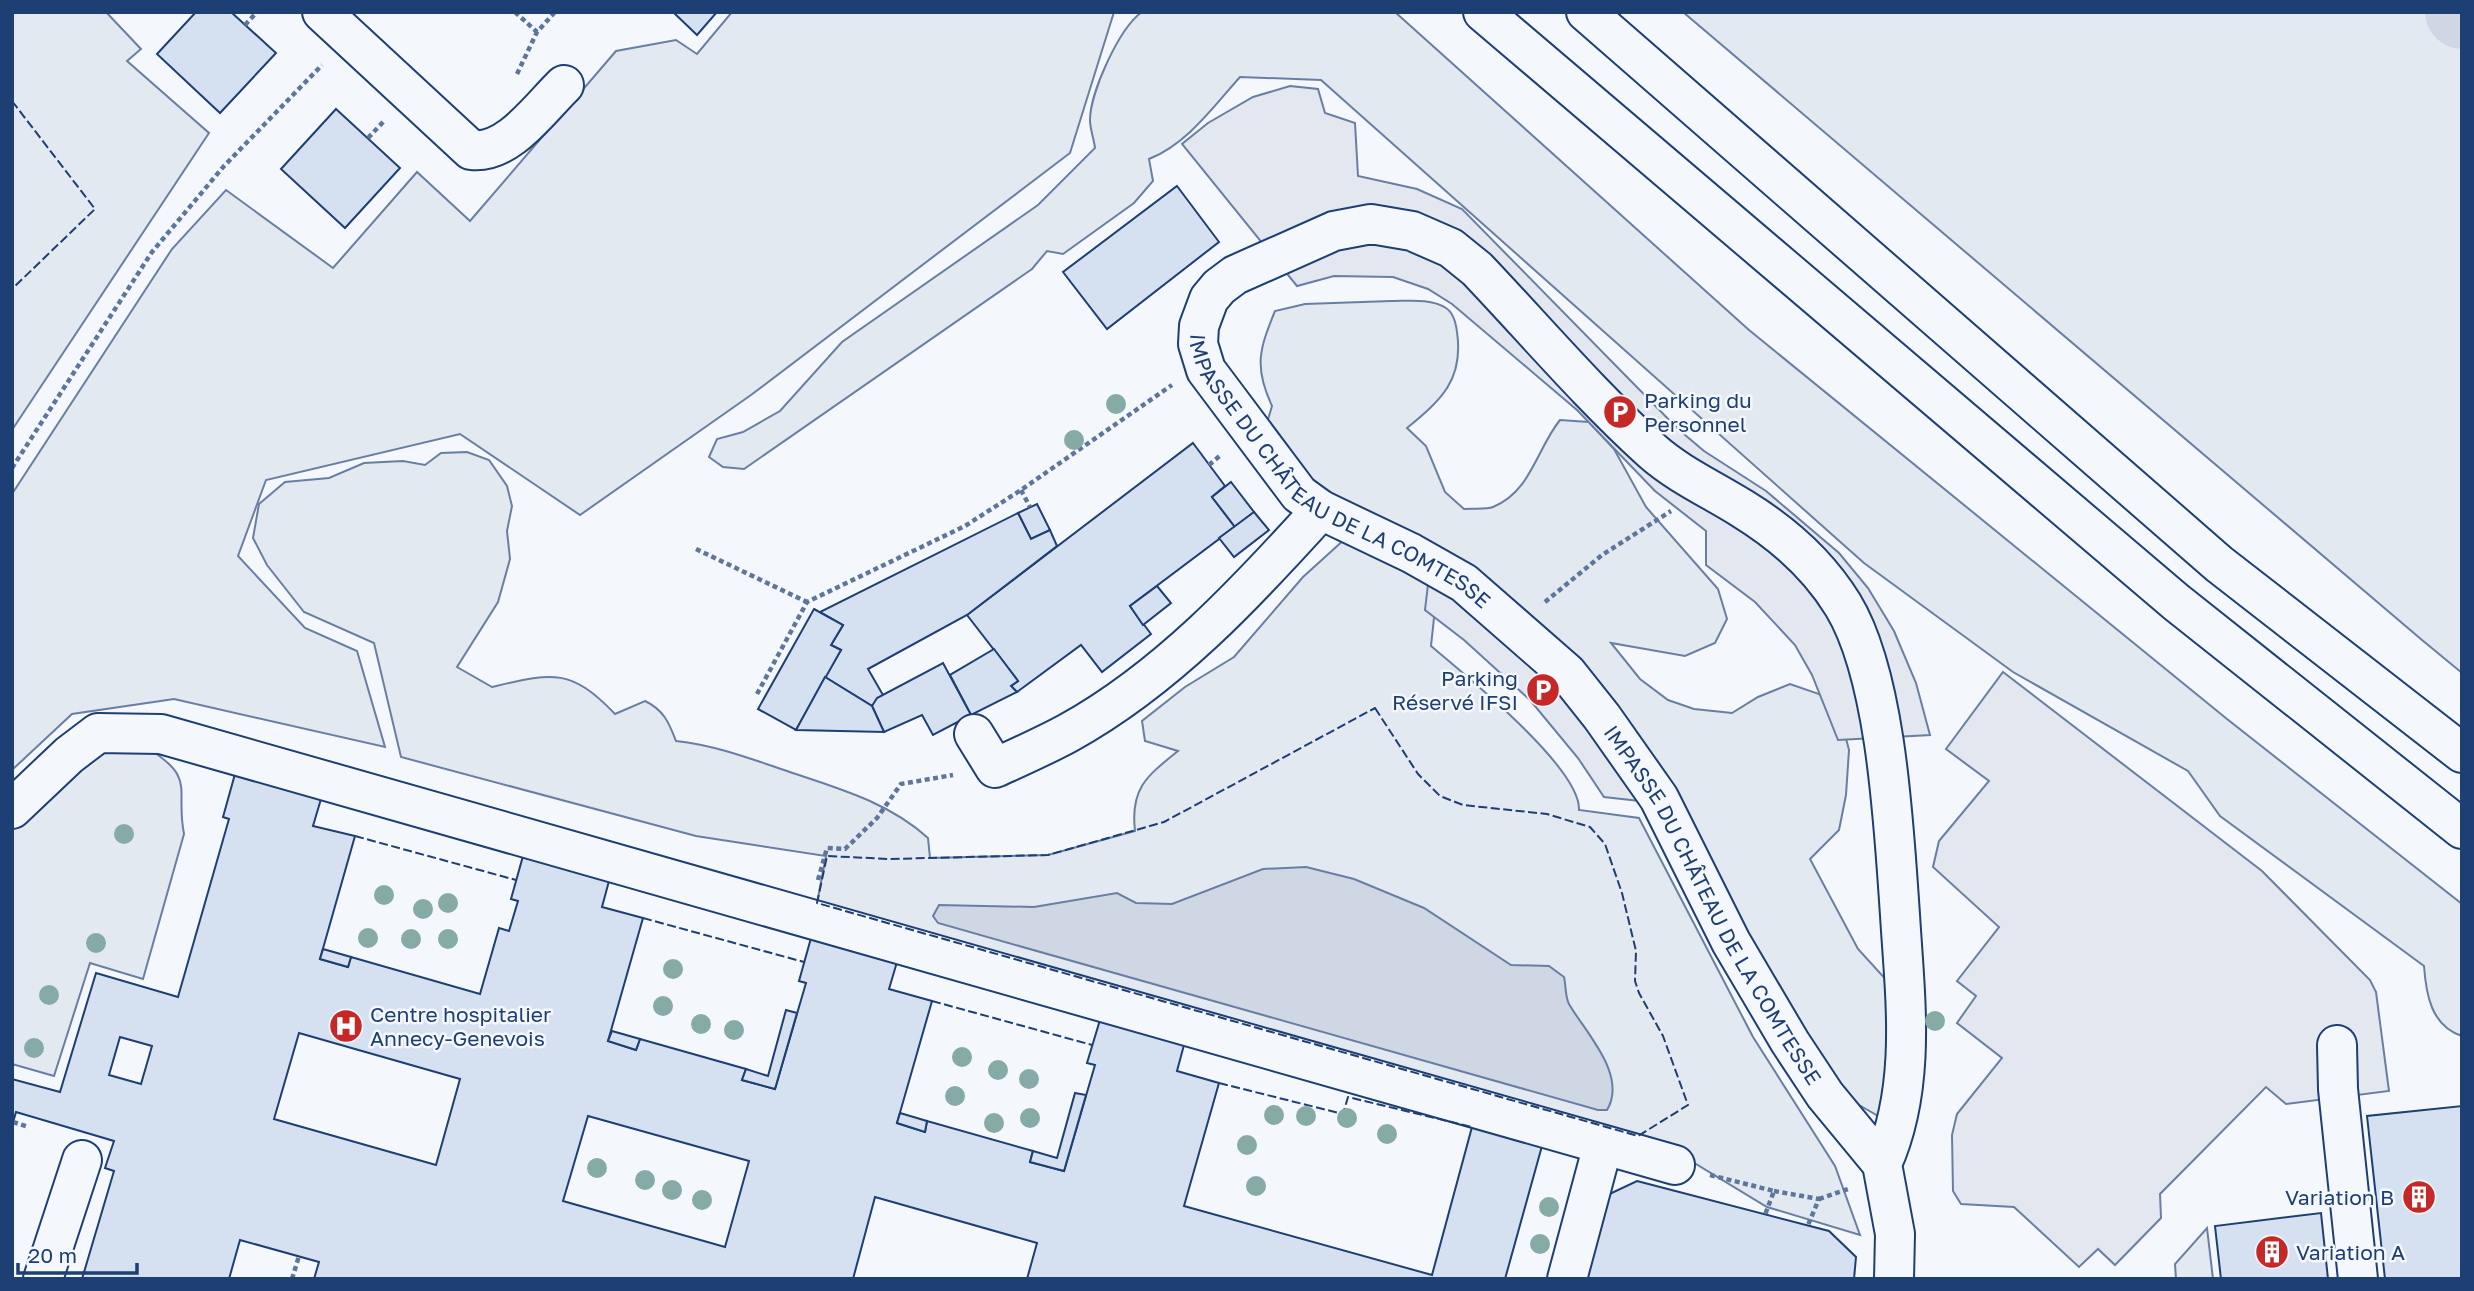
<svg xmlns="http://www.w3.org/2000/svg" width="2474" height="1291" font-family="'Golos Text',sans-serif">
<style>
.green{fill:#e3e9f0;stroke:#687fa3;stroke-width:2}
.parking{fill:#e3e8f0;stroke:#687fa3;stroke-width:2}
.water{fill:#cfd7e4;stroke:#687fa3;stroke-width:2}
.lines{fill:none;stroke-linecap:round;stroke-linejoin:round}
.river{stroke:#cfd7e4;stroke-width:72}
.building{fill:#d5e0f0;stroke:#1d3f73;stroke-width:2;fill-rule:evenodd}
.minor-casing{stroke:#1d3f73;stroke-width:42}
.highway-casing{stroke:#1d3f73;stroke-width:42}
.path{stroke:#5e769c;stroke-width:4.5;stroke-dasharray:5 3.5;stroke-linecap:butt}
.minor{stroke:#f4f7fb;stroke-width:38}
.highway{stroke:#f4f7fb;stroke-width:38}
.fence{stroke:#1d3f73;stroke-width:2;stroke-dasharray:9 3.5;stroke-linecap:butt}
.tree{fill:#86aba6}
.labels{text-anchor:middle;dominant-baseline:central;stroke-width:5;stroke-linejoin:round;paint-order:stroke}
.poi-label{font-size:21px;fill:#1d3f73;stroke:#f4f7fb;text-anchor:start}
.street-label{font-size:21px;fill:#1d3f73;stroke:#f4f7fb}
</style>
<rect width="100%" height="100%" fill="#f4f7fb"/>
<g class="green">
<polygon points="12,12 106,12 141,49 127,61 209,133 12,430"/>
<polygon points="732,12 1114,12 1070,153 751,395 580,515 460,434 266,480 238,556 305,628 357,651 385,747 174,699 72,714 12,770 12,494 172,249 226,190 333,268 417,172 470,221 616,51 676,40 697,54"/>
<path d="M1142,12H1395L1749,330L2227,719L2462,904V1036C2431,1026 2426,994 2424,966L2220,816L2188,771L2013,672L1864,563L1321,80L1240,77C1213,107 1187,144 1149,159L1153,181L1134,203L1063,254L1047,251L1032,269L744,469L723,467L709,457L717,439L743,432L780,411L842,342L1038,205L1095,148C1094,139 1090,129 1090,120C1090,93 1119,28 1142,12Z"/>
<polygon points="1683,12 2462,12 2462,673 2422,640"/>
<path d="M1391,301C1408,301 1431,298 1446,308C1454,313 1456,324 1457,332C1464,380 1441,400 1407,428L1426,446L1445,492L1464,509C1473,508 1485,510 1493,507C1531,492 1537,448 1560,420L1589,422L1614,449L1646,507L1718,589L1727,619L1715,643L1685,656L1611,643L1640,679L1668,700L1694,709L1732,713L1758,697L1790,684L1819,694L1840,715L1849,750L1846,795L1839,830L1810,859L1858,949L1910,1006L1887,1121L1859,1105L1750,997L1681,841L1439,571L1431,646C1465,675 1581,768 1579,810L1639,818L1753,1037L1835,1166L1860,1235L1767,1207L1681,1155L817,903L826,856L696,836L401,757L374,643L304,612L267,565L253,538L259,504L285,482L329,478L364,463L403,461L425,465L441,453L467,452L489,460L507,486L512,506L507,531L510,559L498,602L457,667L492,687C552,673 570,667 615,714L645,701C664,710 669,723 676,741C713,745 746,757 781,769C833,787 886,800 928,838L930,858L1048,855L1135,831C1130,788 1147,776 1178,751L1145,741L1142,721L1185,687L1234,657L1303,577L1346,538L1258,453L1272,406C1254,367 1259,350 1275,311L1305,304Z"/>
<path d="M147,748C197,778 175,788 184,834L143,979L90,963L54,1076L12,1064V830L91,757L109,749Z"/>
<polygon points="2207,1228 2213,1279 2176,1279 2175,1264"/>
</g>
<g class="parking">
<polygon points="1290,86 1318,89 1325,113 1355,123 1358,176 1417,189 1462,209 1678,429 1704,451 1766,491 1839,553 1868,588 1894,631 1916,683 1930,735 1838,740 1812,675 1795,645 1755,602 1706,565 1706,531 1655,491 1577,410 1452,304 1428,289 1393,277 1334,276 1297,286 1182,144 1208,123 1253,97"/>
<polygon points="1429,576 1557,680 1640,801 1604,797 1578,758 1530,700 1464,640 1425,610"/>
<polygon points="2003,672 2262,871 2370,980 2376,992 2389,1091 2286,1104 2266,1087 2160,1194 2161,1218 2115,1265 2098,1249 2079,1267 2014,1207 1961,1204 1953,1191 1952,1135 1957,1114 2002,1058 1957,1023 1976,996 1957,981 1999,927 1933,867 1939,841 1989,781 1946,749"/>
</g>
<path class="water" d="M1306,867L1354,879L1424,908L1511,965L1549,966L1564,977C1566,985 1565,997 1569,1004C1585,1032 1628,1075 1607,1110H1598L938,923L933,916L939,905L1034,907L1117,893L1136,903L1172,904L1263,869Z"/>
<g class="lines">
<polyline class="river" points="2461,12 2462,13"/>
</g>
<g class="building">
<polygon points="196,12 231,12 276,53 220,113 157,54"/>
<polygon points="673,12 717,12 697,35"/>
<polygon points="336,109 400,168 345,228 281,169"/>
<polygon points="1177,186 1219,242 1107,329 1063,272"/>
<polygon points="1193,443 1225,486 1212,497 1235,527 1130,606 1151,634 1102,672 1081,645 1017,692 1011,686 1018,681 967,615"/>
<polygon points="1231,482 1254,512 1235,527 1212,497"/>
<polygon points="1037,504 1050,530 1031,539 1018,513"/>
<polygon points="1254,512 1269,530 1234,557 1219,538"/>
<polygon points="1018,513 1031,539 1050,530 1057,546 967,615 868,669 883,695 872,706 825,677 841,650 831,645 843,625 820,612"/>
<polygon points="1157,586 1171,603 1143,625 1130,606"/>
<polygon points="814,609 843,625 831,645 841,650 796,730 758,709"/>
<polygon points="994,649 1018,681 1011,686 1017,692 971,715 950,675"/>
<polygon points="943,663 971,715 933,735 922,715 884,732 872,706 877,698"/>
<polygon points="825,677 872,706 884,732 796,730"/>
<path d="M235,774L321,799L313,826L355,836L320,959L348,967L351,957L480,994L499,928L509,931L518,901L511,899L523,856L609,881L602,907L643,918L608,1041L636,1050L640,1039L746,1069L742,1080L775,1089L806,983L799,981L811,938L897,962L889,989L932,1001L897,1123L925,1132L927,1121L1033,1151L1030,1162L1064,1171L1095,1065L1087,1063L1100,1020L1184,1045L1177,1071L1219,1083L1184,1206L1432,1275L1472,1127L1542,1146L1505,1279H1027L1037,1243L875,1197L853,1279H314L319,1262L240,1240L229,1279H82L114,1171L105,1168L114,1141L16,1112L12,1126V1079L60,1092L96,973L178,997L229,819L223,817ZM299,1033L460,1079L436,1165L274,1119ZM120,1037L152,1046L141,1084L109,1075ZM588,1116L749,1161L725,1247L563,1201Z"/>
<polygon points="323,949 351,957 348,967 320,959"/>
<polygon points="786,1010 797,1013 775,1089 742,1080 746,1069 768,1076"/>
<polygon points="612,1031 640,1039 636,1050 608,1041"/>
<polygon points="1075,1093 1086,1095 1064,1171 1030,1162 1033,1151 1057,1158"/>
<polygon points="2462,1106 2462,1279 2385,1279 2367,1116"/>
<polygon points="900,1113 927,1121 925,1132 897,1123"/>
<polygon points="1637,1181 1829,1231 1856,1257 1854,1279 1578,1279 1601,1198"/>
<polygon points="2321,1213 2328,1279 2221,1279 2215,1226"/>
</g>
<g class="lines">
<g class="minor-casing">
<g id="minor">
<path d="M322,12L471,150C508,155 540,108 564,85"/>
<path d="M974,734L995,768C1019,757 1044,746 1068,733C1166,679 1246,593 1321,510"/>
<polyline points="12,809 69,755 98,733 161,734 1675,1165"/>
<polyline points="2337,1045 2338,1089 2358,1279"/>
<path id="s1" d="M1882,1164C1917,1086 1905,998 1900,915C1894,830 1887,677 1843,605C1819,566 1782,533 1743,509C1713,490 1679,475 1652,451C1590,395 1535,330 1477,269L1451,248L1412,231L1371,224L1334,231L1235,275L1219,287L1209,299L1199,326L1198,344L1206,370L1299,494L1321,510L1411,553L1464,583L1567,673L1602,717L1659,798L1731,942L1790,1042L1825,1095L1882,1164L1895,1234L1894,1279"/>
<polyline points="43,1279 82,1160"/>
<polyline points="1567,1279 1603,1145"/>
</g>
</g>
<g class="highway-casing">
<g id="highway">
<polyline points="1483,12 2176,602 2462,829"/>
<polyline points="1586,12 2219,564 2462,753"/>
</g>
</g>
<g class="path">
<polyline points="515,12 537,32"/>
<polyline points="245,25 257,12"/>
<polyline points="517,74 537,32 555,12"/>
<polyline points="368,138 384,121"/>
<polyline points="1209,465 1222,454"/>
<polyline points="12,468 152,252 224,166 322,65"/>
<polyline points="1021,490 1030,507"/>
<polyline points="696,549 807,602"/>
<polyline points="1545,602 1602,555 1671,511"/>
<polyline points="757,694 807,602 965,526 1021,490 1172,385"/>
<polyline points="818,880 827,848 845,849 877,818 901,784 953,775"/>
<polyline points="13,1122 29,1127"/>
<polyline points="1710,1175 1774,1191 1765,1215"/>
<polyline points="1774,1191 1819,1199 1808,1225"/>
<polyline points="1819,1199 1848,1189"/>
<polyline points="292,1279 299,1256"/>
</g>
<use href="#minor" class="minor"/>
<use href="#highway" class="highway"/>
<g class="fence">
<polyline points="12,101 95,209 12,289"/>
<polygon points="1375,708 1418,774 1440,796 1463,805 1547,814 1590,827 1605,844 1622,893 1636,951 1635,981 1639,993 1663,1036 1688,1105 1638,1136 817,903 827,856 889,859 1048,855 1164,822"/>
<polyline points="355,836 516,880"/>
<polyline points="643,918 804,962"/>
<polyline points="932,1001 1092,1045"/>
<polyline points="1219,1083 1343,1114 1348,1097 1472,1127"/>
</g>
</g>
<g class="tree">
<circle cx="1116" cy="404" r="10"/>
<circle cx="1074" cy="440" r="10"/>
<circle cx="124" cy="834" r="10"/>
<circle cx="384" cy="895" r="10"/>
<circle cx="448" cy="903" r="10"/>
<circle cx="423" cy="909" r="10"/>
<circle cx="368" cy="938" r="10"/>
<circle cx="411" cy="939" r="10"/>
<circle cx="448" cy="939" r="10"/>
<circle cx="96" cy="943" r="10"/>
<circle cx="673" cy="969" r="10"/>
<circle cx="49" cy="995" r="10"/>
<circle cx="663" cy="1006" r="10"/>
<circle cx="1935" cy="1021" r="10"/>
<circle cx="701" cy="1024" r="10"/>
<circle cx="734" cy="1030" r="10"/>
<circle cx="34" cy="1048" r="10"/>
<circle cx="962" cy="1057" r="10"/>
<circle cx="998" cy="1070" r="10"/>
<circle cx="1029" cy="1079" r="10"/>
<circle cx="955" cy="1096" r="10"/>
<circle cx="1274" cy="1115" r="10"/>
<circle cx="1306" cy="1116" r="10"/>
<circle cx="1030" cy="1118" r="10"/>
<circle cx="1347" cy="1118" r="10"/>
<circle cx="994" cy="1123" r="10"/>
<circle cx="1387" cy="1134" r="10"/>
<circle cx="1247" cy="1145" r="10"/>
<circle cx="597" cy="1168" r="10"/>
<circle cx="645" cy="1180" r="10"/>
<circle cx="1256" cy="1186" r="10"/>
<circle cx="672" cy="1190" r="10"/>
<circle cx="702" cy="1200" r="10"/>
<circle cx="1549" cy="1207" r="10"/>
<circle cx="1540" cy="1244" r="10"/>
</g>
<defs>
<g id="parking-disc" transform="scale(1.75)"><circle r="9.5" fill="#c62828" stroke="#f4f7fb"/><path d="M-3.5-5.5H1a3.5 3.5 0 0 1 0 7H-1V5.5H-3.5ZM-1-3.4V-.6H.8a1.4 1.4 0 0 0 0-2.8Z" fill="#fff"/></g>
<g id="hospital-disc" transform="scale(1.75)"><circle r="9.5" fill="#c62828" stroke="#f4f7fb"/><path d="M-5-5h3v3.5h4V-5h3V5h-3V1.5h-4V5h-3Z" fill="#fff"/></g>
<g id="building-disc" transform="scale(1.75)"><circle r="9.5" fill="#c62828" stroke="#f4f7fb"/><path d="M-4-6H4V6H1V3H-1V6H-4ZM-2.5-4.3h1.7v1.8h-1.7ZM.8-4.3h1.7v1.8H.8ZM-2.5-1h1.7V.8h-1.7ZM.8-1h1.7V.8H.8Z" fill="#fff"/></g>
</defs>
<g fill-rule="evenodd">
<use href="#parking-disc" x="1620" y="412"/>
<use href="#parking-disc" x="1543" y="690"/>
<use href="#hospital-disc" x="346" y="1026"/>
<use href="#building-disc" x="2419" y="1197"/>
<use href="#building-disc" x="2272" y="1252"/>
</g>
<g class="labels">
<g class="poi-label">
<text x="1644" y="400">Parking du<tspan x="1644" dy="24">Personnel</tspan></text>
<text x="1518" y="678" text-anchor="end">Parking<tspan x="1518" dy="24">Réservé IFSI</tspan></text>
<text x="370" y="1014">Centre hospitalier<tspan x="370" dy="24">Annecy-Genevois</tspan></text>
<text x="2394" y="1197" text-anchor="end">Variation B</text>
<text x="2296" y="1252">Variation A</text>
</g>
<g class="street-label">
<text stroke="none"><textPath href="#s1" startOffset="1612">IMPASSE DU CHÂTEAU DE LA COMTESSE</textPath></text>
<text stroke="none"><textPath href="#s1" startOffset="2198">IMPASSE DU CHÂTEAU DE LA COMTESSE</textPath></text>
</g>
</g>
<rect width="2474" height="1291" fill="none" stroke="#1d3f73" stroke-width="28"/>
<path d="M18 1263v10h119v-10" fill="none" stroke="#1d3f73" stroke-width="3.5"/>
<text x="28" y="1263" font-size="21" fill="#1d3f73" stroke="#f4f7fb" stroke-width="5" paint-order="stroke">20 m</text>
</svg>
